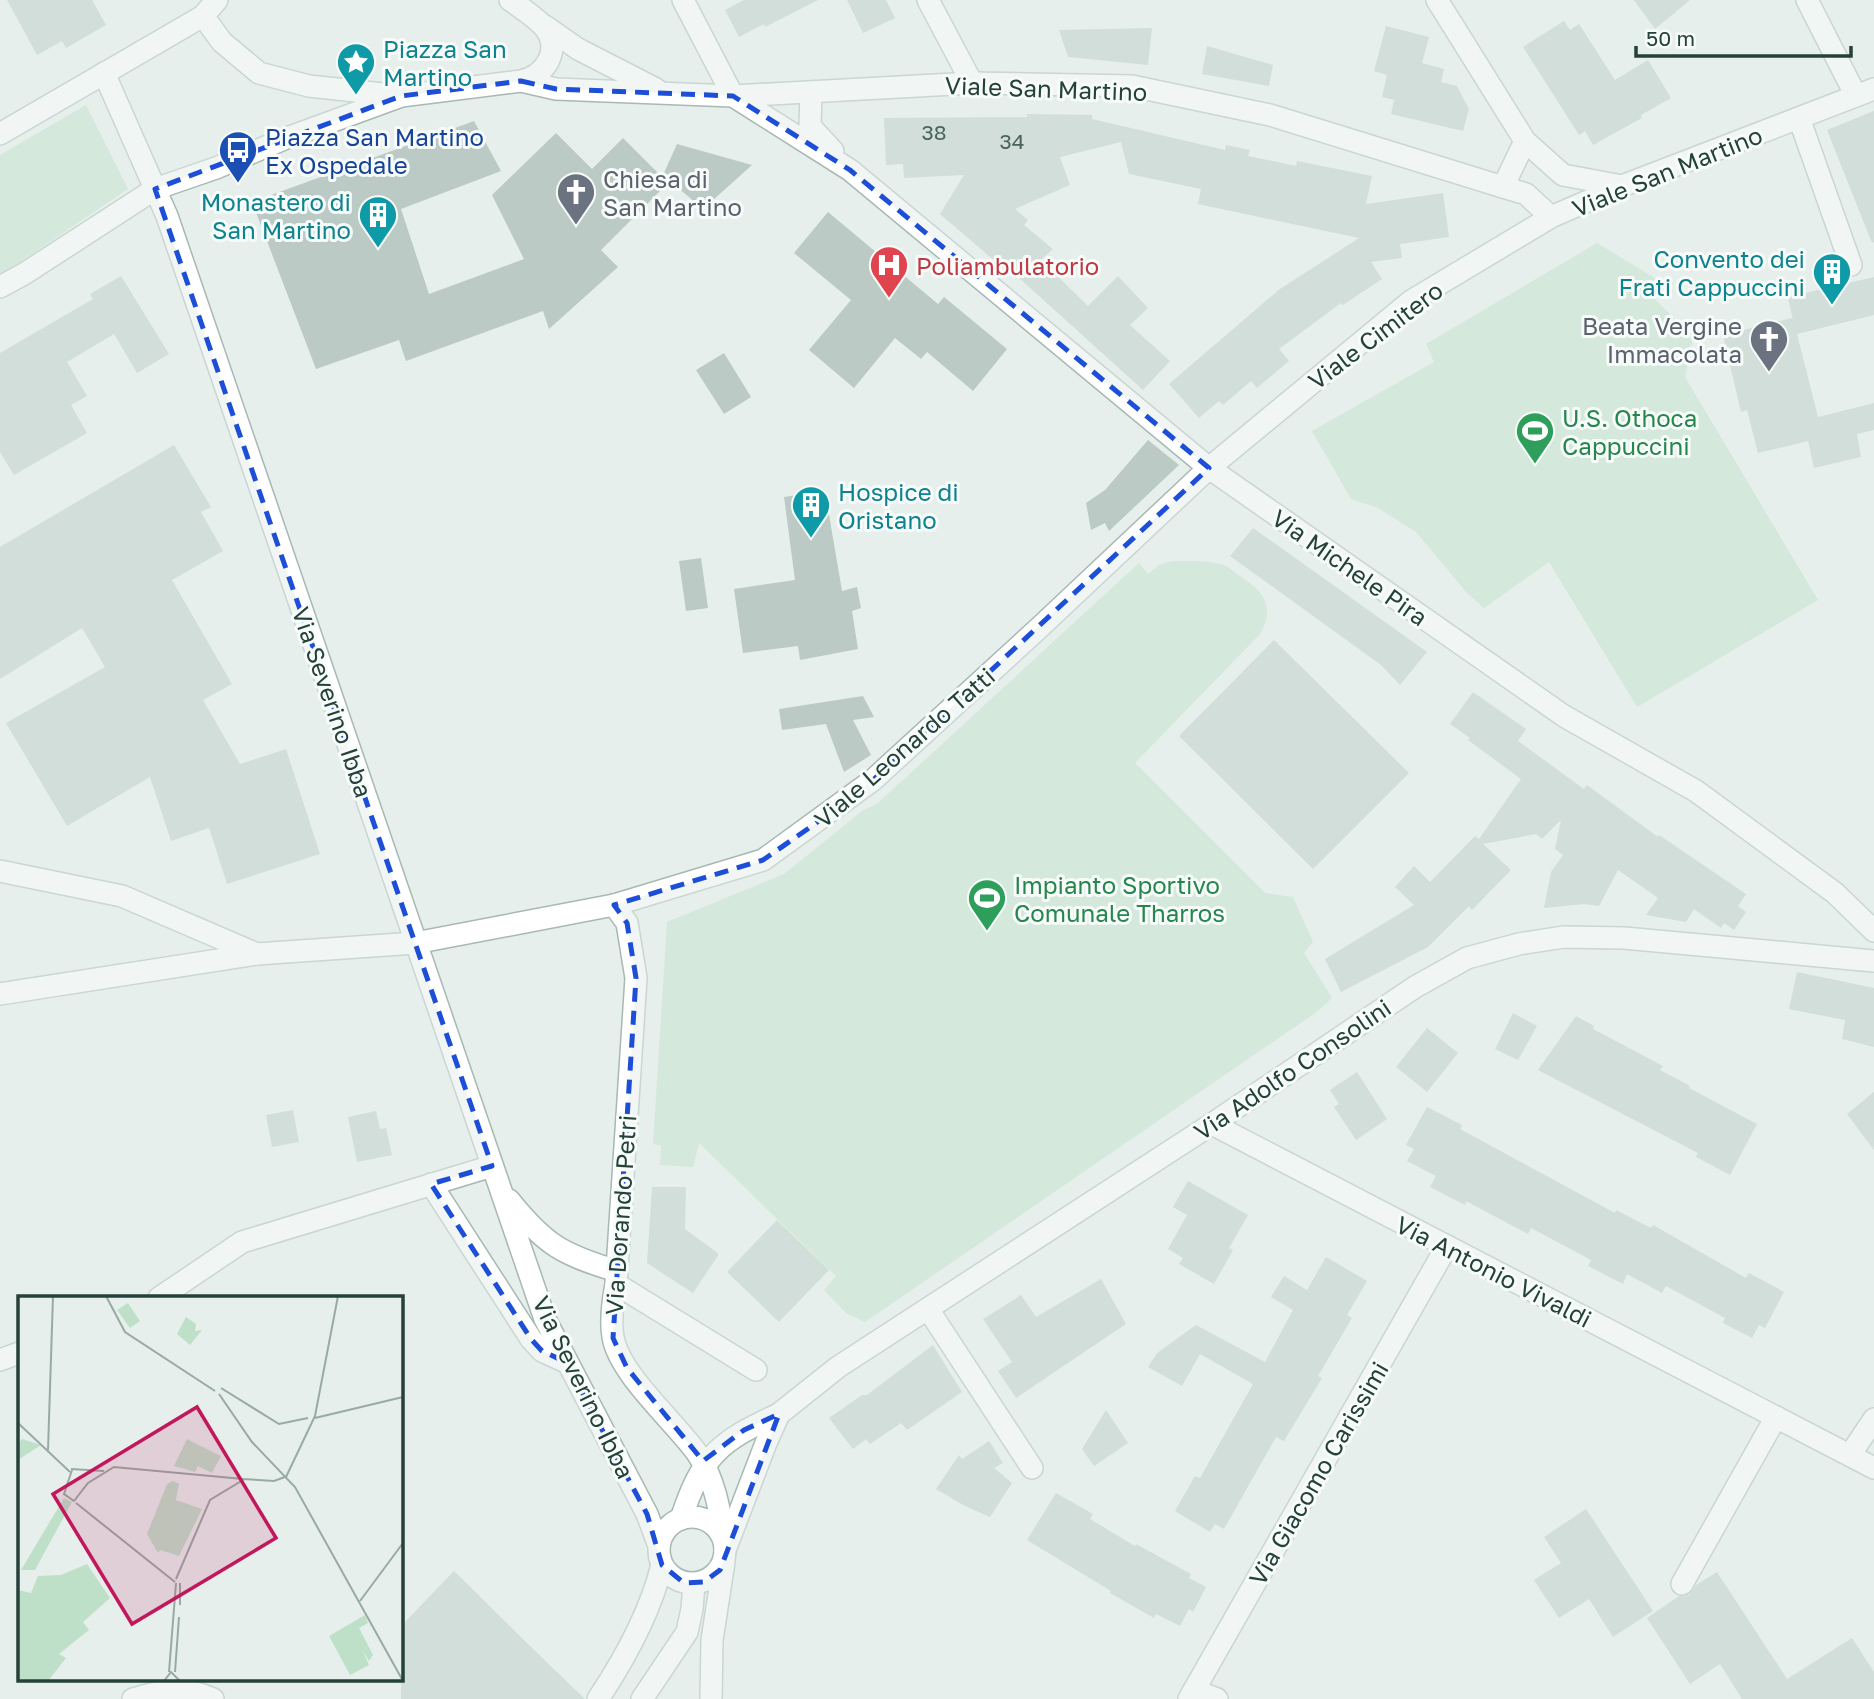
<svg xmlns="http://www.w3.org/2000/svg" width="1874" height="1699" font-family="'Golos Text',sans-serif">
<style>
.green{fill:#bfe0c8}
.building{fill:#bbcac4}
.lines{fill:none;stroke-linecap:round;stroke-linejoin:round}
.minor-casing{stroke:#a8b8b2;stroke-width:24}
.minor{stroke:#fff;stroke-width:21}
.marked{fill:none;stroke:#1d4ed8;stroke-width:5;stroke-dasharray:14 9;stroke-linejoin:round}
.labels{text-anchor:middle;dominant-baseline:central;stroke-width:6;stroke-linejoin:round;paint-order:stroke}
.number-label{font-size:21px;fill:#4a645c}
.culture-label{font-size:24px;fill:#0d838f;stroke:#f7fbf9;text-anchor:start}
.street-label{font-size:24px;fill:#24423a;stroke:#f7fbf9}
.transit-label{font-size:24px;fill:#164399;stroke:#f7fbf9;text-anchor:start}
.worship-label{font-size:24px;fill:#5b616d;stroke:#f7fbf9;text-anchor:start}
.health-label{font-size:24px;fill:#be3a42;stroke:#f7fbf9;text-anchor:start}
.leisure-label{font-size:24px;fill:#27864d;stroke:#f7fbf9;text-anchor:start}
.inset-road{fill:none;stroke:#98aaa4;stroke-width:2}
.view{fill:#c2185b;fill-opacity:0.15;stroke:#c2185b;stroke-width:3.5}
.inset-edge{fill:none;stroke:#24423a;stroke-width:3.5}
</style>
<rect width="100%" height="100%" fill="#e6efeb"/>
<g class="green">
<polygon points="86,105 128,189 17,264 0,274 0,155"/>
<polygon points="1597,243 1663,283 1651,295 1693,338 1685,377 1818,600 1637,707 1549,562 1484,608 1468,594 1416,532 1378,508 1351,499 1312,431 1434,362 1426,344"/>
<path d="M1172,561C1188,561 1206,560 1221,564C1228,566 1234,572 1240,576C1263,591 1276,607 1260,634L1135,763L1265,893L1293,897L1313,942L1304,953L1332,998L1318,1011L865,1322L846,1313L824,1290L836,1276L699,1143L693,1167L660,1165L661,1146L653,1144L667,922L784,874L862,811L878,803L1139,563L1148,574L1159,565Z"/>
</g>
<g class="building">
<polygon points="7,0 92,0 106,25 66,48 62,41 37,55"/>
<polygon points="744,0 818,0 765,27 764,24 739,37 725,10"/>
<polygon points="847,0 886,0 895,18 863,33"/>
<polygon points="1634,0 1690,0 1655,29"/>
<polygon points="1564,21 1570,30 1579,24 1615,80 1648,60 1671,98 1641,115 1642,118 1593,145 1585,131 1579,135 1523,47"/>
<polygon points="1386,26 1429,37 1422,63 1444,69 1441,82 1457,86 1469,109 1463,131 1391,114 1394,100 1382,97 1387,75 1374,71"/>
<polygon points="1152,28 1148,65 1068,57 1059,30"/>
<polygon points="1207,46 1273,65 1269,86 1202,74"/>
<polygon points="1874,111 1874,242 1872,243 1827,130"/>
<polygon points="1027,114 1092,115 1092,119 1225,150 1226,145 1250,150 1248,156 1296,166 1297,161 1372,176 1366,204 1443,193 1449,237 1400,244 1402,258 1371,262 1382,279 1343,305 1341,303 1279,349 1289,361 1257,388 1251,381 1223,405 1219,401 1199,418 1169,384 1280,289 1359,238 1198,204 1201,189 1129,174 1121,142 1060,157 1070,185 1015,209 1028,220 1024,225 1053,249 1041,260 1088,306 1118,276 1148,308 1130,325 1170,361 1143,390 1018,277 1016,279 940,214 964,175 904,178 903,164 886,165 884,118 1027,117"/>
<polygon points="474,121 501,171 401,209 429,294 524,259 492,195 556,133 592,169 623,138 668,183 601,250 618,267 549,329 543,311 406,361 399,340 316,369 252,202"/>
<polygon points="677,144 752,165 703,209 663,175"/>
<polygon points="828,212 938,304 944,297 1007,349 973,391 927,352 921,359 895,338 854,388 809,350 851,300 794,253"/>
<polygon points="121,276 169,354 137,373 114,334 67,362 87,396 71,405 87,433 14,475 0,452 0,353 93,299 90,294"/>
<polygon points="1874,277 1874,315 1797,334 1818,417 1874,403 1874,430 1857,434 1861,457 1814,468 1808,441 1758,453 1747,410 1741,412 1723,335 1792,318 1794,326 1788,297"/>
<polygon points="724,353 751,397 724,414 696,370"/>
<polygon points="1148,440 1179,465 1109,531 1105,523 1091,530 1086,503 1105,490"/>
<polygon points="174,445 211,507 201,512 223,551 172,580 232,684 203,700 240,764 286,749 320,854 227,884 209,828 171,841 150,777 67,826 6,723 105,667 82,628 0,679 0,547"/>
<polygon points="825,491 842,591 857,587 861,608 852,611 858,649 800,660 798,646 743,653 734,589 795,580 784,497"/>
<polygon points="1253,528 1427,652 1400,685 1381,665 1230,556"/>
<polygon points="701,558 708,608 686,611 679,561"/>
<polygon points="1274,640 1409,773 1313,869 1179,736"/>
<polygon points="1473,692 1526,729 1518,741 1584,789 1587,785 1658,837 1659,835 1746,894 1738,906 1746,912 1734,930 1724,923 1721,928 1694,909 1686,922 1646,915 1658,898 1618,870 1599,906 1584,904 1544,908 1551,872 1563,855 1555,849 1561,820 1542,839 1536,834 1483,844 1511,870 1472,910 1469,906 1428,947 1341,992 1325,959 1414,905 1395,887 1414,866 1430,882 1475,836 1479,839 1521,779 1468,740 1470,738 1450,724"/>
<polygon points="863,696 874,717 853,720 871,755 844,772 826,724 782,730 779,709"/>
<polygon points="1797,972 1874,988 1874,1047 1842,1039 1845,1020 1789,1009"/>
<polygon points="1513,1013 1537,1026 1518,1060 1495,1049"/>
<polygon points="1576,1016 1594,1026 1593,1029 1663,1066 1660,1070 1690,1086 1689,1088 1757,1124 1730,1175 1696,1157 1698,1153 1538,1070"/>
<polygon points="1427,1028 1458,1053 1427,1092 1396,1067"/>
<polygon points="1357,1072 1387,1119 1356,1140 1334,1107 1339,1104 1330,1090"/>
<polygon points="1874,1092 1874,1150 1847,1114"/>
<polygon points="1427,1107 1462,1125 1460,1129 1615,1213 1616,1210 1651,1228 1653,1225 1746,1278 1749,1273 1784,1292 1765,1328 1759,1325 1752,1338 1723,1323 1725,1318 1666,1286 1662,1293 1627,1274 1623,1284 1588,1266 1591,1260 1531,1228 1528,1234 1466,1201 1465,1205 1430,1187 1436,1176 1407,1161 1414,1149 1406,1145"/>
<polygon points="293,1110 299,1142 272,1147 266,1115"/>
<polygon points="376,1111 380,1129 386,1128 392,1155 357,1162 348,1117"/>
<polygon points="1188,1181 1248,1215 1229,1248 1233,1250 1214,1284 1179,1264 1183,1258 1168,1249 1187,1215 1173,1207"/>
<polygon points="652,1187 686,1187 685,1229 719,1254 693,1293 647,1263"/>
<polygon points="777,1220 829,1270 779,1322 727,1272"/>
<polygon points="1326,1257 1367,1281 1347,1315 1352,1318 1318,1376 1322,1378 1284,1441 1276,1437 1224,1529 1215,1524 1210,1532 1175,1511 1195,1476 1200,1478 1253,1384 1200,1354 1182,1386 1148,1367 1157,1353 1196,1325 1265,1362 1293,1310 1271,1297 1284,1276 1307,1290"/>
<polygon points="1101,1279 1126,1324 1016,1398 998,1371 1012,1362 983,1319 1021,1295 1036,1317"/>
<polygon points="933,1345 962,1392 907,1430 901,1423 870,1444 866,1439 853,1449 829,1418 862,1395 867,1395"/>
<polygon points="1106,1410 1128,1443 1094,1466 1082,1449"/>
<polygon points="989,1441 1003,1463 994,1468 1012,1483 990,1517 965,1506 936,1489 959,1455 962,1459"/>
<polygon points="1056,1493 1093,1514 1090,1519 1135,1546 1136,1544 1191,1574 1189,1578 1206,1587 1193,1612 1189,1609 1180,1626 1156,1614 1154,1618 1110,1593 1111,1591 1027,1540"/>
<polygon points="1586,1509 1653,1611 1613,1637 1589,1599 1559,1618 1534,1580 1561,1563 1544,1537"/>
<polygon points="454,1571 529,1645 585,1699 401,1699 401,1626"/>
<polygon points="1717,1572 1787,1679 1852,1638 1874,1672 1874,1699 1742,1699 1720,1664 1690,1684 1647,1618 1679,1596 1689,1595 1696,1585"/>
</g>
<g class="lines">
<g class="minor-casing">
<g id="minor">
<polyline points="683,0 733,96 850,170 1209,468 1564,716 1696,791 1835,893 1874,931"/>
<polyline points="928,0 972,83"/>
<polyline points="1437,0 1525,141 1563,175 1622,186"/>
<polyline points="1807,0 1856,96"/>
<path d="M203,16L222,42L259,73L309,86L401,96L521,81C545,76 562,50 545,28C536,17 521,8 510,0"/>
<polyline points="545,26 578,49 656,89"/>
<polyline points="104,73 167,216 545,1319 647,1514 659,1546"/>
<polyline points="521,81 556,89 733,96 972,83 1132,86 1270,115 1503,187 1526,194 1551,217"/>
<polyline points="811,92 810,126 833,151"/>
<polyline points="1799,118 1851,265"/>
<polyline points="0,134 203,16 217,0"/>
<polyline points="1503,187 1525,141"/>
<polyline points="0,287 24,274 155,189 216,168 284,139 399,97"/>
<polyline points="0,871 122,896 257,954"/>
<path d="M614,905L627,923L636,978L616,1284C613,1300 610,1320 613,1337C619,1374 675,1422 697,1453C714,1477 720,1510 724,1539"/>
<polyline points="0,994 257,954 415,943 614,905 763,860 873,780 1040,627 1209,468 1411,301 1551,217 1622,186 1874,89"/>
<polyline points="1212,1124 1874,1468"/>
<polyline points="431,1184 531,1339 542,1351 566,1362"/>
<path d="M509,1200C545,1245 563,1255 617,1271"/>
<polyline points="616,1284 756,1370"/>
<polyline points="159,1298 242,1242 492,1166"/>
<polyline points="928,1309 1032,1468"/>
<polyline points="0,1360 19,1353"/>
<polyline points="1850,1455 1874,1419"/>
<circle cx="692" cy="1550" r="33"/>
<path d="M681,1519C702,1455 720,1441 779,1414"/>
<polyline points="725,1550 766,1443 779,1414 838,1367 1212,1124 1415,987 1467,958 1519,944 1564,937 1624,938 1874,961"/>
<polyline points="1682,1584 1776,1417"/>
<polyline points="1194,1690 1217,1699"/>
<path d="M133,1699C162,1690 185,1686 213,1699"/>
<path d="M598,1699C626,1657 650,1613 662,1565"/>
<polyline points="642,1699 687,1632 692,1609 694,1584"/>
<polyline points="711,1699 712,1640 724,1562"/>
<polyline points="1189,1699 1447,1246"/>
</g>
</g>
<use href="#minor" class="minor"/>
</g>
<path d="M0 0H1874V1699H0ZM521,81L556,89L733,96L850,170L1209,468L873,780L812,826L763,860L614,905L627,923L636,978L613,1338L627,1368L703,1461L744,1430L779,1414L720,1570L704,1582L684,1583L662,1565L647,1514L566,1362L542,1351L531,1339L431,1184L492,1166L155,189L401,96Z" fill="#e6efeb" fill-opacity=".55" fill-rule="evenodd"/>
<path class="marked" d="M521,81L556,89L733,96L850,170L1209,468L873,780L812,826L763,860L614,905L627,923L636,978L613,1338L627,1368L703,1461L744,1430L779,1414L720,1570L704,1582L684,1583L662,1565L647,1514L566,1362L542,1351L531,1339L431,1184L492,1166L155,189L401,96Z"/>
<defs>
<g id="sight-pin" transform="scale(2.0125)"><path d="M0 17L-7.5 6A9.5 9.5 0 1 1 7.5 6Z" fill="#0f9aa8" stroke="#f7fbf9"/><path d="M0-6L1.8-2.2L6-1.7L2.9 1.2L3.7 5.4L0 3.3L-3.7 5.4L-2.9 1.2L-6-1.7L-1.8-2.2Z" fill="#fff"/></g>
<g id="bus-pin" transform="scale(2.0125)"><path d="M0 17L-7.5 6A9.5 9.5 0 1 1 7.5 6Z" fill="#1a4fb4" stroke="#f7fbf9"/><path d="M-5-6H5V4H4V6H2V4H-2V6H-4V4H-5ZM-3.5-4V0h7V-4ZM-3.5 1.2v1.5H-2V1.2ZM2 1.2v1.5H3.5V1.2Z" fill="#fff"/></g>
<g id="church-pin" transform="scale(2.0125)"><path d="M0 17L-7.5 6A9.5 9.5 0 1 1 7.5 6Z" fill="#6b7280" stroke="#f7fbf9"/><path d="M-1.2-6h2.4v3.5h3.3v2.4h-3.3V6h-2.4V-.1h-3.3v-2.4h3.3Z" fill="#fff"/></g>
<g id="building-pin" transform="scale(2.0125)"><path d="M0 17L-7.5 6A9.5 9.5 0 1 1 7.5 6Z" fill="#0f9aa8" stroke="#f7fbf9"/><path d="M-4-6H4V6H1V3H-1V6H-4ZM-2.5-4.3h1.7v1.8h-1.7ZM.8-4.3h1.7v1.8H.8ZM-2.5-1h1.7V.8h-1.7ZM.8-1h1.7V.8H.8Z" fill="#fff"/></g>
<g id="hospital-pin" transform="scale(2.0125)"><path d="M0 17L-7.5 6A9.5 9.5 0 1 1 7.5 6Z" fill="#e0444e" stroke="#f7fbf9"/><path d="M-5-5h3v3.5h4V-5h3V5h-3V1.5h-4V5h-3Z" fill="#fff"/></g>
<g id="stadium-pin" transform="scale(2.0125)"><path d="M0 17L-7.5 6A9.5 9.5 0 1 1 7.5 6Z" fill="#2e9e5b" stroke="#f7fbf9"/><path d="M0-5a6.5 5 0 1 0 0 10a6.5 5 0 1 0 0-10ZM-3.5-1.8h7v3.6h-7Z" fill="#fff"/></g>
</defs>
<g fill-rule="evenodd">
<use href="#sight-pin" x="356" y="62"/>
<use href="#bus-pin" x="238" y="150"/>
<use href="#church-pin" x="576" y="192"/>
<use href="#building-pin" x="378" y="215"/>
<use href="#hospital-pin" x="889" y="265"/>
<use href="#building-pin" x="1832" y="272"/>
<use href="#church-pin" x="1769" y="339"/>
<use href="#stadium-pin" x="1535" y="431"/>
<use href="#building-pin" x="811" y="505"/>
<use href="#stadium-pin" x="987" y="898"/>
</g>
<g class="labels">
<g class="number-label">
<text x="934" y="132">38</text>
<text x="1012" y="141">34</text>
</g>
<g class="culture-label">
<text x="383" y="48">Piazza San<tspan x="383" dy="28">Martino</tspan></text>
<text x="351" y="201" text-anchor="end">Monastero di<tspan x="351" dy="28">San Martino</tspan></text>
<text x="1805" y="258" text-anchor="end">Convento dei<tspan x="1805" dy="28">Frati Cappuccini</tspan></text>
<text x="838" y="491">Hospice di<tspan x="838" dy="28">Oristano</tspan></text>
</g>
<g class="street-label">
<text transform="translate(1046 88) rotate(2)">Viale San Martino</text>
<text transform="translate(1667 171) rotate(-22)">Viale San Martino</text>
<text transform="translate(1375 335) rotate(-37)">Viale Cimitero</text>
<text transform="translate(1350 567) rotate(35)">Via Michele Pira</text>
<text transform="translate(333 702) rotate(71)">Via Severino Ibba</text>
<text transform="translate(904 747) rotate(-41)">Viale Leonardo Tatti</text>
<text transform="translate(1292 1069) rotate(-34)">Via Adolfo Consolini</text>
<text transform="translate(620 1215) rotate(-86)">Via Dorando Petri</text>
<text transform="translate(1494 1271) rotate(27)">Via Antonio Vivaldi</text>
<text transform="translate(584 1387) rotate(64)">Via Severino Ibba</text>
<text transform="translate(1318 1473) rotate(-60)">Via Giacomo Carissimi</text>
</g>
<g class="transit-label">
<text x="265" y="136">Piazza San Martino<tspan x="265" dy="28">Ex Ospedale</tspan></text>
</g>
<g class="worship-label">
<text x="603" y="178">Chiesa di<tspan x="603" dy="28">San Martino</tspan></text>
<text x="1742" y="325" text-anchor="end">Beata Vergine<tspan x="1742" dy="28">Immacolata</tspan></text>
</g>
<g class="health-label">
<text x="916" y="265">Poliambulatorio</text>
</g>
<g class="leisure-label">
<text x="1562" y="417">U.S. Othoca<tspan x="1562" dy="28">Cappuccini</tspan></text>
<text x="1014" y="884">Impianto Sportivo<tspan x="1014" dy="28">Comunale Tharros</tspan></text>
</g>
</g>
<g transform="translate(18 1296)">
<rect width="385" height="385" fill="#e6efeb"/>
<path d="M110,7L122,25L112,32L99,14ZM168,21L178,28L177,35L184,34L172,49L159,38ZM4,143L23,149L0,164V148ZM169,143L203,160L194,177L180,170L177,176L156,170ZM155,185L161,188L158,204L184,213L161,260L142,254L140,257L129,238L149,188ZM46,202L54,206L17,274H3ZM69,268L92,302L65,326L71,334L41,358L48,362L30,385H0V294L13,297L20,280L43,279ZM347,319L350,327L341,332L355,359L351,365L345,355L351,369L332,379L311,340Z" fill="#bfe0c8"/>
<path class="inset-road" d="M88,0L107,36L197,95M203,92L261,128L290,122M201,98L234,146L277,191L385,385M297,122L385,101M0,127L52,176M30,154L35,0M53,173L86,175M54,174L46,198L56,205L70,187L96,171L225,183L256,185L267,181M268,181L297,120L320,0M58,207L157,286M158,283L192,204L225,184M162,287V309M342,305L385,247M151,376L158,287M157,376L161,321M146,385L153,376L162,385"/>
<path class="view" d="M179,111L258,242L114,328L35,198Z"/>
<rect width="385" height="385" class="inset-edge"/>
</g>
<path d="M1636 46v10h215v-10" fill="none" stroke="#24423a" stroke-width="3.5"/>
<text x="1646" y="46" font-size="21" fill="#24423a" stroke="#f7fbf9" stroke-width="5" paint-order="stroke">50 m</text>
</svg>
